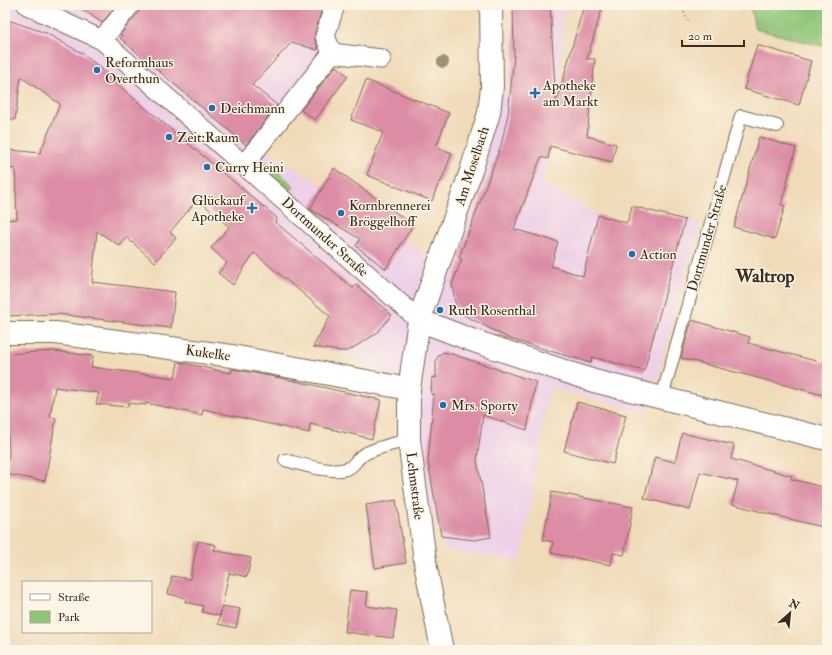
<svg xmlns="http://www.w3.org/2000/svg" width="832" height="655" font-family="'IM FELL Double Pica',serif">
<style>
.built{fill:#eed0e8}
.green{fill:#8ec477;stroke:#64774a}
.building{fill:#dc8ca5}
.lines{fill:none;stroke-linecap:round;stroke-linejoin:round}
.service-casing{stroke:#7a6854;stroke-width:14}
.pedestrian-casing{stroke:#7a6854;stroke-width:21}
.minor-casing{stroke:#7a6854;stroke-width:24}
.tertiary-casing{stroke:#7a6854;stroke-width:24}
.path{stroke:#7a6854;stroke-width:2.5;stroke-dasharray:1 3;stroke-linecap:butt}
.service{stroke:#fff;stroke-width:12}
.pedestrian{stroke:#fff;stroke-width:19}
.minor{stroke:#fff;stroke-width:22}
.tertiary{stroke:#fff;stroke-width:22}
.tree{fill:#9a9373}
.poi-dot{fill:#1f6fb2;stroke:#fcf5e5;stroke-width:1.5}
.labels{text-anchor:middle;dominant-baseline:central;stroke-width:3;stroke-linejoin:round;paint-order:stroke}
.poi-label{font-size:14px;fill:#3b2a1e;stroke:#fcf5e5;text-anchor:start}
.street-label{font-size:14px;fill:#3b2a1e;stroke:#fcf5e5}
.district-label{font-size:18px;font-weight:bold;fill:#3b2a1e;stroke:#fcf5e5}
</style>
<rect width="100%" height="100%" fill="#fcf5e5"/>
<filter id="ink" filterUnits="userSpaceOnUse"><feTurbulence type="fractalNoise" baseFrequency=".025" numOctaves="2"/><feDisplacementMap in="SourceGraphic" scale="8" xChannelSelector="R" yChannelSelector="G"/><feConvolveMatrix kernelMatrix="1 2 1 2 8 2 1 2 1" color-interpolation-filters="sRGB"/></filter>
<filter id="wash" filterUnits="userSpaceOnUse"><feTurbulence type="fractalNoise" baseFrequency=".012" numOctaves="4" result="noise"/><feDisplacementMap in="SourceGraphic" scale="16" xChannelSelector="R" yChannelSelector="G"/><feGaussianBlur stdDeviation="0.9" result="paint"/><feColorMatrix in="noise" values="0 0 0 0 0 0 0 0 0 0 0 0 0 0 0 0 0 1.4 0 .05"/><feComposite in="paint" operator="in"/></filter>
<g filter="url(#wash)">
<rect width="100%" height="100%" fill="#f0dbb9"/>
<polygon class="built" points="5,5 335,5 332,53 260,147 374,217 404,238 437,264 489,113 507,87 513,55 511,5 563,5 562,56 554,126 548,159 541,182 598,215 627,223 632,206 700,223 647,413 549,387 521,562 445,550 409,440 409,389 339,351 313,347 330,316 270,266 272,264 175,180 129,233 120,246 31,175 62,100 30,69 20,88 5,83"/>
<g class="green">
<polygon points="750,5 827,5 827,47 755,29"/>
<polygon points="260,157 294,186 286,196 253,167"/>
</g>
<g id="blocks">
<g class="building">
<polygon points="77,5 116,5 102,23"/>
<polygon points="141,5 323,5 315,33 315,40 318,47 317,50 292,42 252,85 277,105 246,145 120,38 122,36 120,35 139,12"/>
<polygon points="513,5 550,5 556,104 584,5 603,5 587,59 595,59 587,136 616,144 612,162 550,146 548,159 541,157 514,229 558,242 551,266 583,276 598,215 627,223 632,206 685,220 644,371 592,357 591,363 510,339 464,315 464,313 457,306 455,302 452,284 462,259 459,258 501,145 508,114 514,56"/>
<polygon points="5,19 46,33 83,54 112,77 111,79 276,217 277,219 275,222 353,288 356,285 392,315 376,334 348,351 339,351 313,347 330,316 254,253 233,285 218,273 227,263 211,248 229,227 198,199 170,232 176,238 155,262 126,237 120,246 97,231 92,282 175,292 171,328 58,314 5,316 5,220 17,219 15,169 8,168 10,150 40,153 60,104 21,77 15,120 5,119"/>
<polygon points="757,45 811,61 799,105 744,89"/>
<polygon points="336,66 348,76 315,120 301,110"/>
<polygon points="366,80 449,113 436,147 452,153 441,182 439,182 432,201 367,175 383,132 351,120"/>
<polygon points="759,137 796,148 781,205 785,206 775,239 734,227"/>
<polygon points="334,168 413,225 386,269 356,246 360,239 310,209"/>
<polygon points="692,320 750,337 748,343 827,364 827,396 681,358"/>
<polygon points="54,351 93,356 91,367 175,378 178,362 231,373 232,369 285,379 381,400 372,439 310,424 309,433 203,409 202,415 146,403 146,405 128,403 128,407 96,404 99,393 55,387 50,417 56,418 45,481 5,474 9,455 5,384 5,354"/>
<polygon points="443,352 452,354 536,382 527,430 483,415 477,460 491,537 474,540 441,536 428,461 434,394 431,394 432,377 436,378 436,360 439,355"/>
<polygon points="577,402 626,415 613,464 564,451"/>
<polygon points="682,433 734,445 731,459 792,476 791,479 827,488 827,528 781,517 732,504 738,481 700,472 690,510 644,498 655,457 675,462"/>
<polygon points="552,492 633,507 624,555 613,553 611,565 551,553 553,542 543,540"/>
<polygon points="396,500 406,563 375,568 366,505"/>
<polygon points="198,541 216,545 214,550 251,558 247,577 229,573 220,616 202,612 203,606 185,602 186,598 168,594 172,576 190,579"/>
<polygon points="350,590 368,592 366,606 397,610 393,638 345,632"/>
<polygon points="222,606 240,609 236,628 218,624"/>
</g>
</g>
</g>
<g filter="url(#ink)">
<use href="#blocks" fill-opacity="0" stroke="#7a6854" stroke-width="1"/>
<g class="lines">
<g class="service-casing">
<g id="service">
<polyline points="662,397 741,116 777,126"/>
<path d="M285,460C301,464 331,474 346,469C354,467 354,462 360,457C369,449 397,443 409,440"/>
</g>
</g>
<g class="pedestrian-casing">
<g id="pedestrian">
<polyline points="27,5 102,40 419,320"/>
<polyline points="102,40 130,5"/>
<polyline points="332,53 325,36 335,5"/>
<polyline points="244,165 332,53 381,59"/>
</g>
</g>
<g class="minor-casing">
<g id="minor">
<polyline points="419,320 474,341 594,381 827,439"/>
<polyline points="5,333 55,333 232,356 409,389"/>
</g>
</g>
<g class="tertiary-casing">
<polyline id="tertiary" points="442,650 426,568 409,440 409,389 419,320 471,171 489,113 492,87 491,5"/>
</g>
<polyline class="path" points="681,5 688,21"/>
<use href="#service" class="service"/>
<use href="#pedestrian" class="pedestrian"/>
<use href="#minor" class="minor"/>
<use href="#tertiary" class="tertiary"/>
</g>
<circle class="tree" cx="443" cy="62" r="6"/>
</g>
<g class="poi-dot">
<circle cx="97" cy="70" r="4"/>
<path d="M533 87h4v4h4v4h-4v4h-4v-4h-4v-4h4z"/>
<circle cx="212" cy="108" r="4"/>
<circle cx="169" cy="137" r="4"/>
<circle cx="207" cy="167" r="4"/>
<path d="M250 202h4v4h4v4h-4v4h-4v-4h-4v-4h4z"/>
<circle cx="341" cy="213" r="4"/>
<circle cx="632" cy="254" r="4"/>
<circle cx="440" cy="310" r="4"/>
<circle cx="443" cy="405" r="4"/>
</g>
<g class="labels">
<g class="poi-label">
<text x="105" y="62">Reformhaus<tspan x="105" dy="16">Overthun</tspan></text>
<text x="543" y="85">Apotheke<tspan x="543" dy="16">am Markt</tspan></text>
<text x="220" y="108">Deichmann</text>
<text x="177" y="137">Zeit:Raum</text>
<text x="215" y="167">Curry Heini</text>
<text x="244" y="200" text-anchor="end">Glückauf<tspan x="244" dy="16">Apotheke</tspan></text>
<text x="349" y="205">Kornbrennerei<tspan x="349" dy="16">Bröggelhoff</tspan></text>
<text x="640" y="254">Action</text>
<text x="448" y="310">Ruth Rosenthal</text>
<text x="451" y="405">Mrs. Sporty</text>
</g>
<g class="street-label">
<text transform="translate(472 166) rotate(-72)">Am Moselbach</text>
<text transform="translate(325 237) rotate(42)">Dortmunder Straße</text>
<text transform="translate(707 238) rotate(-74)">Dortmunder Straße</text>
<text transform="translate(208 353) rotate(8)">Kukelke</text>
<text transform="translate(415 486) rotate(83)">Lehmstraße</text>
</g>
<g class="district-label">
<text x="765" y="276">Waltrop</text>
</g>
</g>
<rect width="832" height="655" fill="none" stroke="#fcf5e5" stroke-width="20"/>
<rect x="22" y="581" width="130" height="52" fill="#fcf5e5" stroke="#afa495"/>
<rect x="30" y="594" width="20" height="6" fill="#ffffff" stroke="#afa495"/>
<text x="58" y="601" font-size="12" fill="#3b2a1e">Straße</text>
<rect x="30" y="611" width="20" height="12" fill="#8ec477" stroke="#afa495"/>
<text x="58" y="621" font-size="12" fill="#3b2a1e">Park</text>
<g transform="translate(790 613) rotate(27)" stroke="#fcf5e5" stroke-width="3" paint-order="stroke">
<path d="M0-3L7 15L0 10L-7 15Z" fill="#3b2a1e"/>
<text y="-6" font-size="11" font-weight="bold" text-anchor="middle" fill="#3b2a1e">N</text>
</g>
<path d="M682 40v6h62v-6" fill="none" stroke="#3b2a1e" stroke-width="2"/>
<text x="688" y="40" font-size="12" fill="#3b2a1e" stroke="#fcf5e5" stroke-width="3" paint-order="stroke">20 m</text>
</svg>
